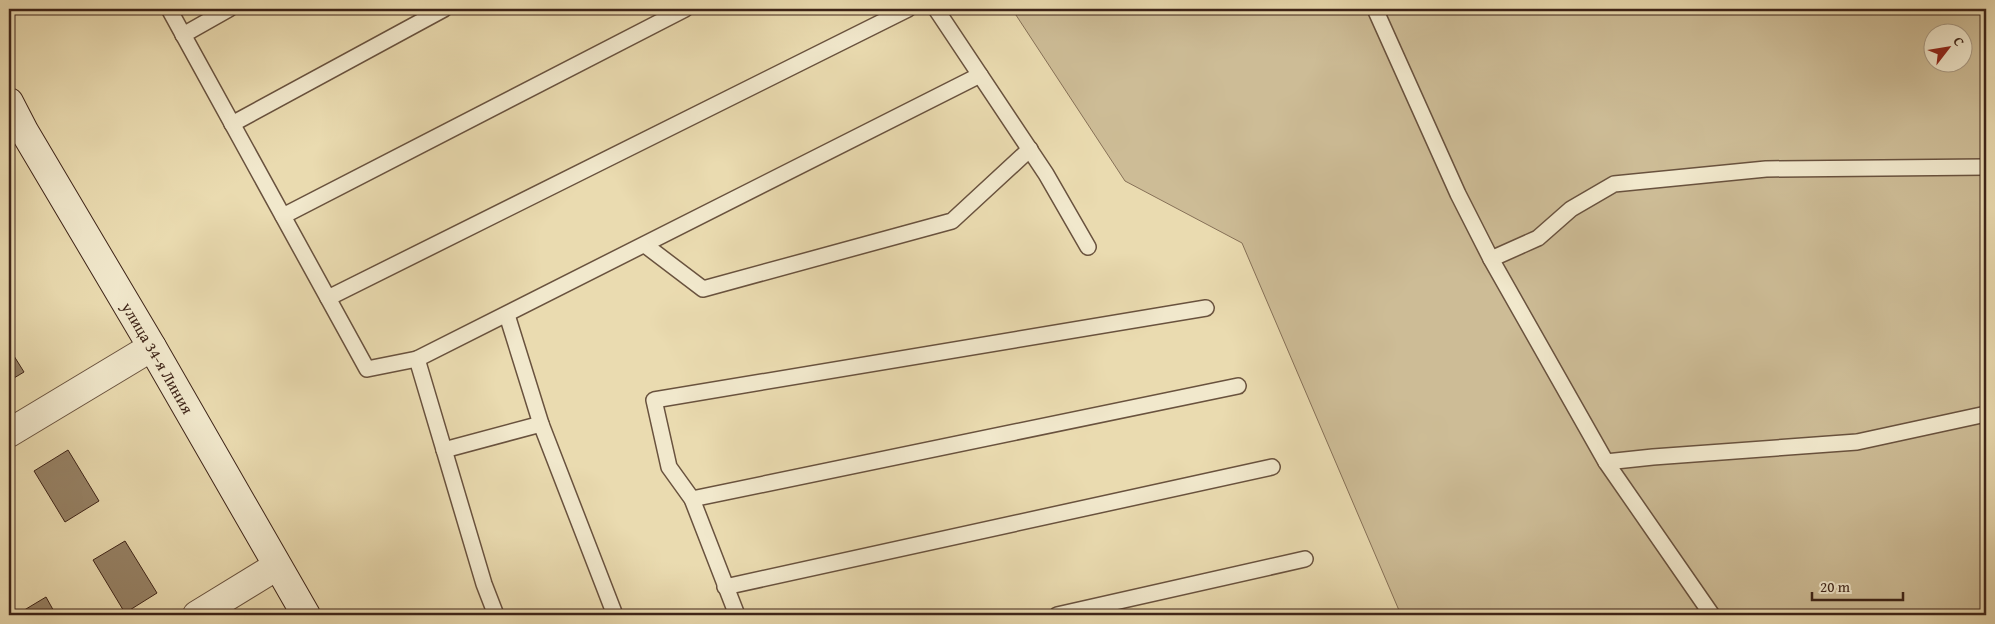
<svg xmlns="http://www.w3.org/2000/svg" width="1995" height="624" font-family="'Gentium Book Plus',serif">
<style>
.green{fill:#cdbc96;stroke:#867057;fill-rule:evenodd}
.building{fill:#978367;stroke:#3e2418}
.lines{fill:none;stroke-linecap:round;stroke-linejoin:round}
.lane-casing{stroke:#69523e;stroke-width:18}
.street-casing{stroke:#69523e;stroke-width:30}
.secondary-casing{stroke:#3e2418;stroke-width:30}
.lane{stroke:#f1e8cc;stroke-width:15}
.street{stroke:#f1e8cc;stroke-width:28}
.secondary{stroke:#f1e8cc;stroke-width:28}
.labels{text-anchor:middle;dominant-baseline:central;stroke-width:5;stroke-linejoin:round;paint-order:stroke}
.street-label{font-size:16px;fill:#3e2418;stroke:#f1e8cc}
</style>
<rect width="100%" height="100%" fill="#eadbb0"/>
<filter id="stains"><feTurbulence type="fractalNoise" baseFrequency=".004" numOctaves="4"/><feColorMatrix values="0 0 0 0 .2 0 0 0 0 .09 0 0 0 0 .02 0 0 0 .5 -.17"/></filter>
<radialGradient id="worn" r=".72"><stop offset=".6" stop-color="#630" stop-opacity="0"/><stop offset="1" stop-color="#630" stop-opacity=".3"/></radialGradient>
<path class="green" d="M1012,9H1986V615H1401L1242,243L1125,181ZM1932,32H1962V62H1932Z"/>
<g class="building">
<polygon points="9,348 24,372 9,381"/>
<polygon points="68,450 99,501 65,522 34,471"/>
<polygon points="125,541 157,593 125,613 93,560"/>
<polygon points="46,597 56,615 16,615"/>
</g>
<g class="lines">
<g class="lane-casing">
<g id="lane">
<polyline points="169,9 367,369 417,359 980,75"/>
<polyline points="936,9 1046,174 1088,247"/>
<polyline points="1375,9 1458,194 1491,259 1606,462 1712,615"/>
<polyline points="183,35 229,9"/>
<polyline points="232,124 444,9"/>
<polyline points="283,216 685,9"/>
<polyline points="645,245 703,289 952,221 1030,149"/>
<polyline points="1491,259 1538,238 1571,209 1614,184 1766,169 1986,167"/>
<polyline points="328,298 908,9"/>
<polyline points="507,315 541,424"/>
<polyline points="417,359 484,584 496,615"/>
<polyline points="444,450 541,424 615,615"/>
<polyline points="1606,462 1653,457 1857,442 1986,414"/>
<polyline points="692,499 1238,386"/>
<polyline points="725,587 1272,467"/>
<polyline points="737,615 692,499 669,467 654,400 1206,308"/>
<polyline points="1057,615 1305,559"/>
</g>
</g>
<g class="street-casing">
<g id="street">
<polyline points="9,433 152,347"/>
<polyline points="197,615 277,566"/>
</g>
</g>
<g class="secondary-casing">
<g id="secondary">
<path id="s1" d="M9,102L24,131L152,347L306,615"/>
</g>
</g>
<use href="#lane" class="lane"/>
<use href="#street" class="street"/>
<use href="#secondary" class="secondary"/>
</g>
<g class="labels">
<g class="street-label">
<text stroke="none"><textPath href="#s1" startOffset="296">улица 34-я Линия</textPath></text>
</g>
</g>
<rect width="1995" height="624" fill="none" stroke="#eadbb0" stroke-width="30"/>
<rect x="10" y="10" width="1975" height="604" fill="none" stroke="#3e2418" stroke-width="2.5"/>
<rect x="15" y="15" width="1965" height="594" fill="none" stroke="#3e2418"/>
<g transform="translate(1948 48) rotate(59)"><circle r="24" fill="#f1e8cc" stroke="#a99a84"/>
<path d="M0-4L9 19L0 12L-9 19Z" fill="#8f2418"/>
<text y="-8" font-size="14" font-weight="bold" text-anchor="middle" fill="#3e2418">С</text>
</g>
<path d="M1812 592v8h91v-8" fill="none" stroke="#3e2418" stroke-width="2.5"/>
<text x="1820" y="592" font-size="15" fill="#3e2418" stroke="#f1e8cc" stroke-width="4" paint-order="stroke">20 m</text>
<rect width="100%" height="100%" filter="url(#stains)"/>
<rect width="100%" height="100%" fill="url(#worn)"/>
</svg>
